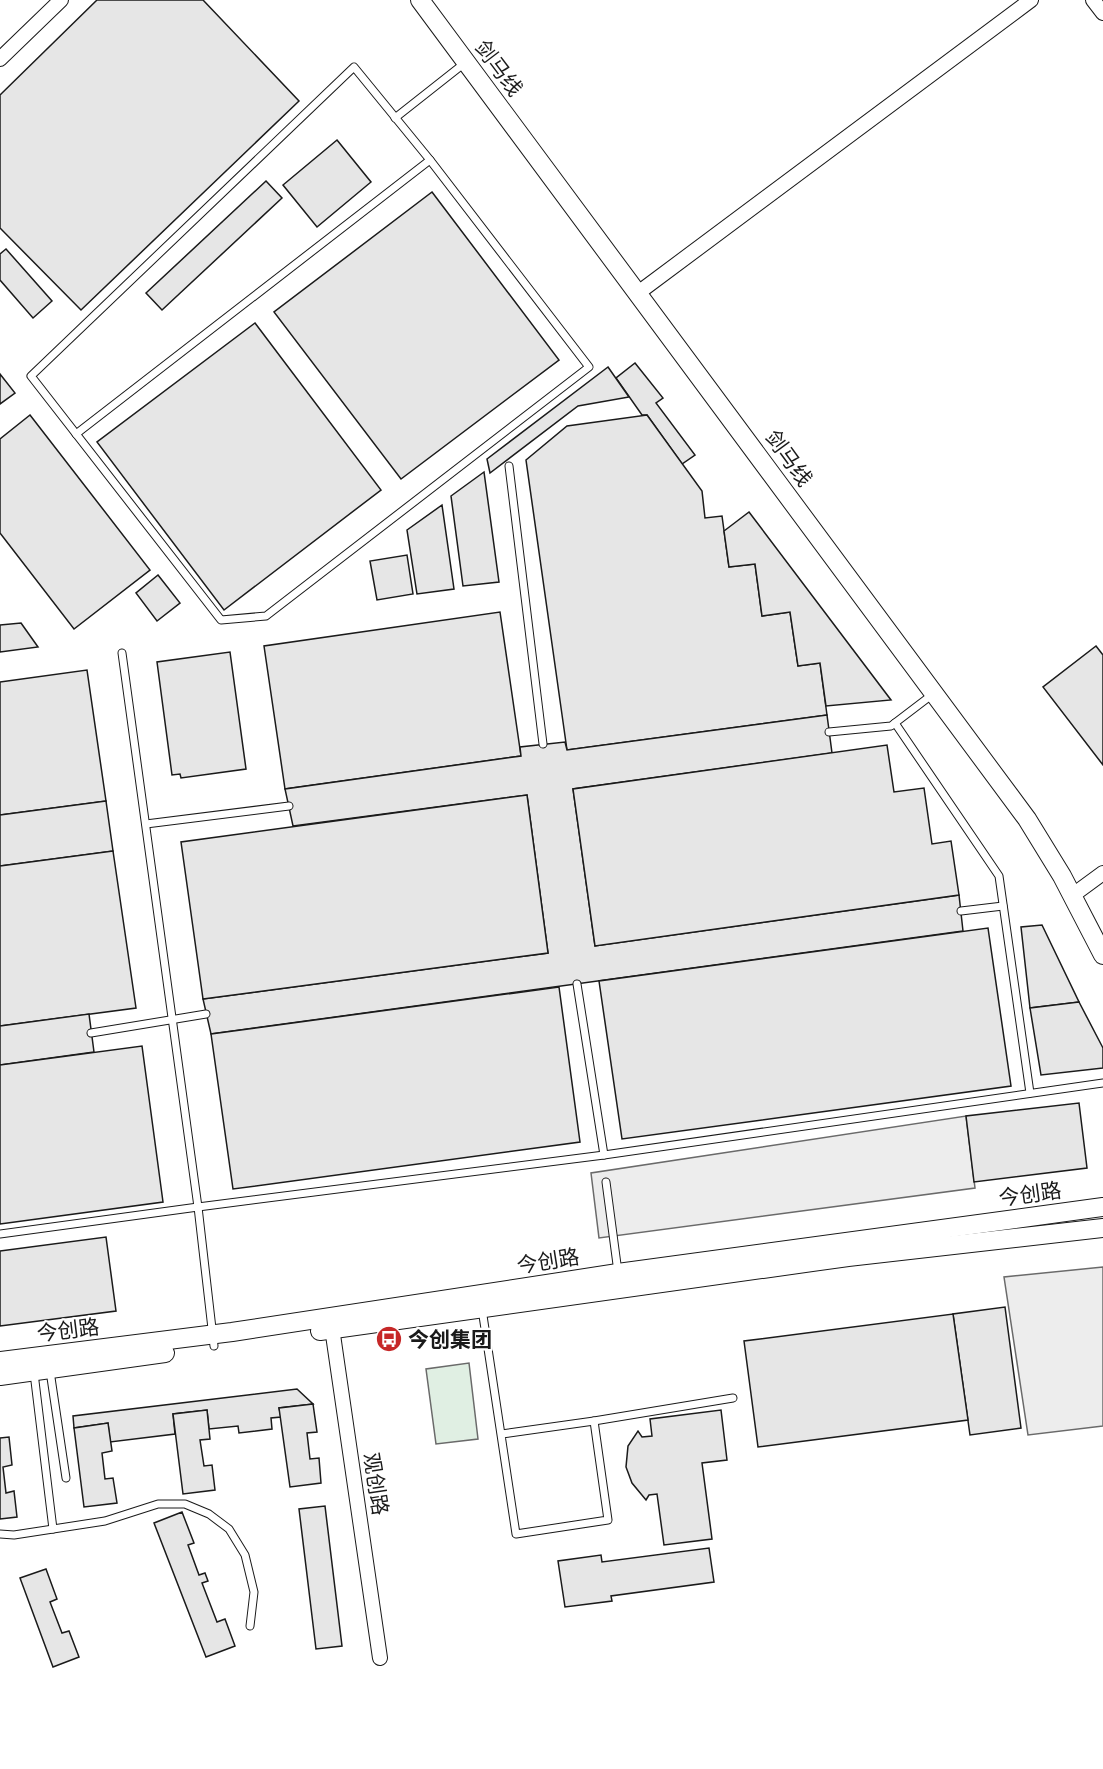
<svg xmlns="http://www.w3.org/2000/svg" width="1103" height="1769" font-family="'PT Sans Narrow','Noto Sans SC',sans-serif">
<style>
.green{fill:#e0efe3;stroke:#6a6a6a;stroke-width:1.5}
.parking{fill:#ededed;stroke:#6a6a6a;stroke-width:1.5}
.building{fill:#e6e6e6;stroke:#1a1a1a;stroke-width:1.5}
.lines{fill:none;stroke-linecap:round;stroke-linejoin:round}
.lane-casing{stroke:#1a1a1a;stroke-width:9}
.street-casing{stroke:#1a1a1a;stroke-width:16}
.secondary-casing{stroke:#1a1a1a;stroke-width:20}
.lane{stroke:#fff;stroke-width:7}
.street{stroke:#fff;stroke-width:14}
.secondary{stroke:#fff;stroke-width:18}
.labels{text-anchor:middle;dominant-baseline:central;stroke-width:4.5;stroke-linejoin:round;paint-order:stroke}
.street-label{font-size:21px;fill:#1a1a1a;stroke:#fff}
.poi-label{font-size:21px;font-weight:bold;fill:#1a1a1a;stroke:#fff;text-anchor:start}
</style>
<rect width="100%" height="100%" fill="#fff"/>
<polygon class="green" points="469,1363 478,1439 436,1444 426,1369"/>
<g class="parking">
<polygon points="966,1116 975,1188 599,1238 591,1173"/>
<polygon points="1103,1267 1103,1426 1028,1435 1004,1277"/>
</g>
<g class="building">
<polygon points="97,0 203,0 299,101 81,310 0,228 0,95"/>
<polygon points="337,140 371,182 317,227 283,185"/>
<polygon points="266,181 282,198 162,310 146,293"/>
<polygon points="432,192 559,360 401,479 274,312"/>
<polygon points="6,249 52,301 33,318 0,280 0,254"/>
<polygon points="255,323 381,490 224,610 97,442"/>
<polygon points="635,363 663,398 656,403 695,455 682,464 647,415 642,415 616,378"/>
<polygon points="608,367 629,397 578,406 490,473 487,459"/>
<polygon points="0,374 15,393 0,404"/>
<polygon points="30,415 150,570 74,629 0,533 0,439"/>
<polygon points="647,415 702,491 705,518 722,516 729,567 755,564 762,616 790,612 798,666 820,663 827,715 567,750 526,460 567,426"/>
<polygon points="484,472 499,582 463,586 451,496"/>
<polygon points="442,505 454,589 417,594 407,530"/>
<polygon points="749,512 891,700 826,706 820,663 798,666 790,612 762,616 755,564 729,567 724,531"/>
<polygon points="407,555 413,594 377,600 370,561"/>
<polygon points="158,575 180,603 157,621 136,593"/>
<polygon points="500,612 521,756 285,789 264,646"/>
<polygon points="21,623 38,647 0,652 0,625"/>
<polygon points="1096,646 1103,655 1103,765 1043,687"/>
<polygon points="230,652 246,769 181,778 180,774 172,775 157,662"/>
<polygon points="87,670 106,801 0,815 0,682"/>
<polygon points="827,715 832,753 573,789 595,946 959,895 963,931 211,1034 203,999 548,953 527,795 293,826 285,789 521,756 520,747 565,742 567,750"/>
<polygon points="887,745 894,792 924,788 932,844 951,841 959,895 595,946 573,789"/>
<polygon points="527,795 548,953 203,999 181,842"/>
<polygon points="106,801 113,851 0,866 0,815"/>
<polygon points="113,851 136,1008 0,1026 0,866"/>
<polygon points="1042,925 1079,1002 1030,1008 1021,927"/>
<polygon points="988,928 1011,1086 622,1139 599,981"/>
<polygon points="559,987 580,1142 233,1189 211,1034"/>
<polygon points="1079,1002 1103,1048 1103,1068 1041,1075 1030,1008"/>
<polygon points="89,1014 94,1052 0,1065 0,1026"/>
<polygon points="142,1046 163,1202 0,1224 0,1065"/>
<polygon points="1079,1103 1087,1168 974,1182 966,1116"/>
<polygon points="106,1237 116,1311 0,1326 0,1251"/>
<polygon points="1005,1307 1021,1428 970,1435 953,1314"/>
<polygon points="953,1314 968,1420 758,1447 744,1341"/>
<polygon points="297,1389 313,1404 279,1408 281,1417 271,1418 272,1429 239,1433 238,1426 209,1429 207,1410 173,1414 175,1434 110,1442 108,1423 74,1428 73,1416"/>
<polygon points="313,1404 317,1432 307,1433 310,1459 319,1458 321,1483 290,1487 279,1408"/>
<polygon points="207,1410 210,1439 200,1440 204,1466 212,1465 215,1490 183,1494 173,1414"/>
<polygon points="721,1410 727,1460 702,1463 712,1539 664,1545 657,1494 649,1495 646,1500 632,1483 626,1467 628,1446 638,1431 642,1437 652,1436 650,1419"/>
<polygon points="108,1423 112,1451 102,1453 105,1479 113,1478 117,1503 84,1507 74,1428"/>
<polygon points="9,1437 12,1465 3,1467 6,1493 14,1491 17,1517 0,1519 0,1438"/>
<polygon points="325,1506 342,1646 316,1649 299,1509"/>
<polygon points="182,1512 194,1543 188,1545 199,1575 205,1573 208,1581 202,1583 217,1622 225,1619 235,1646 206,1657 154,1523"/>
<polygon points="709,1548 714,1582 611,1596 612,1601 565,1607 558,1561 601,1555 602,1562"/>
<polygon points="46,1569 57,1599 50,1602 62,1633 69,1631 79,1657 53,1667 20,1578"/>
</g>
<g class="lines">
<g class="lane-casing">
<g id="lane">
<polygon points="354,67 430,160 589,367 266,616 221,620 31,376"/>
<polyline points="395,118 466,62"/>
<polyline points="76,434 430,160"/>
<polyline points="509,466 543,744"/>
<polyline points="122,653 198,1207 214,1346"/>
<polyline points="895,723 999,876 1030,1093"/>
<polyline points="829,732 891,726 933,694"/>
<polyline points="146,824 289,806"/>
<polyline points="961,911 1003,906"/>
<polyline points="577,984 604,1155"/>
<polyline points="91,1033 206,1014"/>
<polyline points="606,1182 618,1272"/>
<polyline points="0,1234 198,1207 604,1155 1103,1083"/>
<polyline points="482,1309 516,1534 608,1520 594,1421 502,1434"/>
<polyline points="50,1371 66,1478"/>
<polyline points="34,1373 53,1529"/>
<polyline points="594,1421 733,1398"/>
<polyline points="0,1534 14,1535 105,1521 158,1504 185,1504 209,1514 229,1529 245,1555 254,1592 250,1626"/>
</g>
</g>
<g class="street-casing">
<g id="street">
<polyline points="1093,0 1103,13"/>
<polyline points="0,59 61,0"/>
<polyline points="638,293 1031,0"/>
<polyline points="1073,895 1103,873"/>
<polyline points="331,1321 380,1658"/>
</g>
</g>
<g class="secondary-casing">
<g id="secondary">
<polyline points="420,0 1027,819 1062,876 1103,955"/>
<polyline points="320,1331 848,1257 1103,1228"/>
<polyline points="0,1361 232,1332 618,1273 1103,1207"/>
<polyline points="0,1376 165,1353"/>
</g>
</g>
<use href="#lane" class="lane"/>
<use href="#street" class="street"/>
<use href="#secondary" class="secondary"/>
</g>
<defs>
<g id="bus-disc" transform="scale(1.35)"><circle r="9.5" fill="#c62828" stroke="#fff"/><path d="M-5-6H5V4H4V6H2V4H-2V6H-4V4H-5ZM-3.5-4V0h7V-4ZM-3.5 1.2v1.5H-2V1.2ZM2 1.2v1.5H3.5V1.2Z" fill="#fff"/></g>
</defs>
<g fill-rule="evenodd">
<use href="#bus-disc" x="389" y="1339"/>
</g>
<g class="labels">
<g class="street-label">
<text transform="translate(499 68) rotate(53)">剑马线</text>
<text transform="translate(789 458) rotate(54)">剑马线</text>
<text transform="translate(1030 1194) rotate(-8)">今创路</text>
<text transform="translate(548 1261) rotate(-9)">今创路</text>
<text transform="translate(68 1330) rotate(-7)">今创路</text>
<text transform="translate(376 1484) rotate(81)">观创路</text>
</g>
<g class="poi-label">
<text x="408" y="1339">今创集团</text>
</g>
</g>
</svg>
